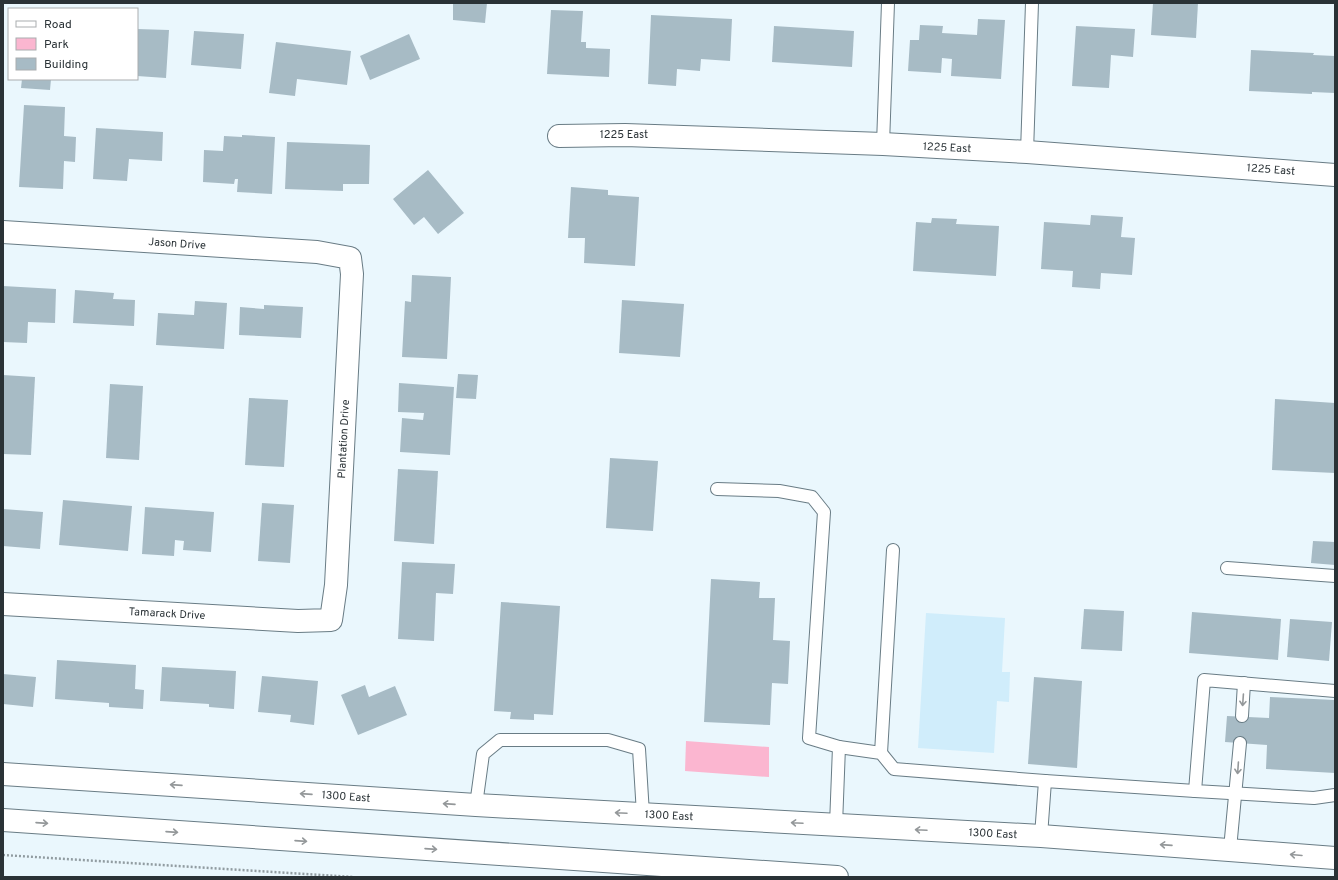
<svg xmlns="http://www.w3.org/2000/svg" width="1338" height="880" font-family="Overpass,sans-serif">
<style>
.built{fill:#d0edfb}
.green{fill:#fbb6d0}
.building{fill:#a7bbc5}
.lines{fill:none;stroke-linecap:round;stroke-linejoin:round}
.lane-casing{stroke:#697c85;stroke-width:14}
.street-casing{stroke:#697c85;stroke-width:24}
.primary-casing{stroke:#697c85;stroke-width:24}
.path{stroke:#919ca1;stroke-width:2.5;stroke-dasharray:2 2;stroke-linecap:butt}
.lane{stroke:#fff;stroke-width:12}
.street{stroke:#fff;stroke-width:22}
.primary{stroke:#fff;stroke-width:22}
.oneway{stroke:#94989a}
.labels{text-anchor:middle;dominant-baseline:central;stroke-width:3;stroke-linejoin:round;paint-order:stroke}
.street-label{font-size:11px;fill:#2a3236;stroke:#fff}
</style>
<rect width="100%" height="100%" fill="#eaf7fd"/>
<polygon class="built" points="926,613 1005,618 1002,672 1010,672 1009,702 997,701 994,753 918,748"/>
<polygon class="green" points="686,741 769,747 769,777 685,771"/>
<g class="building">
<polygon points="453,3 487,3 485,23 453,20"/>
<polygon points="1153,3 1198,3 1196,38 1151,35"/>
<polygon points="551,10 583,11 581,42 586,42 586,48 610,49 609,77 547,74"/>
<polygon points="651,15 732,19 730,61 701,59 700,71 677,69 676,86 648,84"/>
<polygon points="978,19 1005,20 1001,79 951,76 952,59 942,58 941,73 908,71 910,40 919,40 920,25 943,26 942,33 977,35"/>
<polygon points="774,26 854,31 852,67 772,62"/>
<polygon points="1076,26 1135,29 1133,57 1111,55 1109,88 1072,86"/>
<polygon points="137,29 169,30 166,78 137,76"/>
<polygon points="194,31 244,34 241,69 191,65"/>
<polygon points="409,34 420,59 370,80 360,56"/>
<polygon points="276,42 351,51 347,85 297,79 295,96 269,93"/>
<polygon points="1251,50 1314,53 1313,55 1335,56 1335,93 1312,92 1312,94 1249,91"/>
<polygon points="22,79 51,79 50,90 21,88"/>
<polygon points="24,105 65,107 64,136 76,137 75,162 64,161 63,189 19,187"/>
<polygon points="96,128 163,132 162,161 129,159 127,181 93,179"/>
<polygon points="242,135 275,137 272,194 237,192 238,179 235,179 234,184 203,182 204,150 223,151 224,136 242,137"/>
<polygon points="287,142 370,145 369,184 343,184 343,191 285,189"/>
<polygon points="428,170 464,213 438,234 424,217 414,225 393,199"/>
<polygon points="571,187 608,190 608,195 639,197 635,266 584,263 585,238 568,238"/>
<polygon points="1091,215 1123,217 1121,237 1135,238 1132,275 1101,273 1100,289 1072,287 1073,271 1041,269 1044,222 1090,225"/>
<polygon points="932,218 957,219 956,224 999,226 996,276 913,271 916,222 931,223"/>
<polygon points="412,275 451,277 447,359 402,357 405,301 411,302"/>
<polygon points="3,286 56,289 55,323 28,322 27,343 3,342"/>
<polygon points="75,290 114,293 113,299 135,300 134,326 73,323"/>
<polygon points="622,300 684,304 680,357 619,353"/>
<polygon points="195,301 227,303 224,349 156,345 158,313 194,315"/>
<polygon points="264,305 303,307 301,338 239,335 240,307 264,309"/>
<polygon points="458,374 478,375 476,399 456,398"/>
<polygon points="3,375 35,377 31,455 3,454"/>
<polygon points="399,383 454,387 450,455 400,452 402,418 423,420 424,413 398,412"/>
<polygon points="110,384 143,386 139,460 106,458"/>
<polygon points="249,398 288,400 284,467 245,465"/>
<polygon points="1275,399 1335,403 1335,473 1272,470"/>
<polygon points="610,458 658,461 653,531 606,528"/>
<polygon points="398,469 438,471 434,544 394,541"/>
<polygon points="63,500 132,506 128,551 59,545"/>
<polygon points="262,503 294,505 290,563 258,561"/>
<polygon points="145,507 214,512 211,552 183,550 184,541 175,540 174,556 142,554"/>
<polygon points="3,509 43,512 40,549 3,546"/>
<polygon points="1313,541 1335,542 1335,565 1311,563"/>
<polygon points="402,562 455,564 453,594 436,593 434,641 398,639"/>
<polygon points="711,579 760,582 759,598 775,598 773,640 790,641 788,684 772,683 770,725 704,722"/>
<polygon points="501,602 560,606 553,715 534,714 534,720 510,719 511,712 494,711"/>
<polygon points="1084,609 1124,611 1122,651 1081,649"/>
<polygon points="1192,612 1281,619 1278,660 1189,653"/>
<polygon points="1290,619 1332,622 1329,661 1287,657"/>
<polygon points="57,660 136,665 135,689 144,690 143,709 109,707 109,703 55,699"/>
<polygon points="162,667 236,671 234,709 209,707 209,704 160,701"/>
<polygon points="3,674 36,677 33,707 3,704"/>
<polygon points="262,676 318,681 314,725 290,722 291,715 258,712"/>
<polygon points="1034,677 1082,681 1077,768 1028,764"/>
<polygon points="365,685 369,697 395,686 407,715 358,735 341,695"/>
<polygon points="1270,697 1335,700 1335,773 1266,769 1267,745 1225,742 1227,716 1269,718"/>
</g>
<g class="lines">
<g class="lane-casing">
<g id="lane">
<polyline points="883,144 888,3"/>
<polyline points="1027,152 1032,3"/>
<polyline points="717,489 779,491 812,497 824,512 809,738 839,747 836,825"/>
<polyline points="1227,568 1335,576"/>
<polyline points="1335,691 1204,680 1195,791 1314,798 1335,795"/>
<polyline points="1242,716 1244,683"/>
<polyline points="839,747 881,753 894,769 1045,781"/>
<polyline points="881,753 893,550"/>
<polyline points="476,805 483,754 500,740 608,740 639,749 643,814"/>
<polyline points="1041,836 1045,781 1195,791"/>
<polyline points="1230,849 1240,743"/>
</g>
</g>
<g class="street-casing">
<g id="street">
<polyline points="559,136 625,135 883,144 1027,152 1335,175"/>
<polyline points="3,232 317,252 350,258 352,274 336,585 331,620 298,621 3,604"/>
</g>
</g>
<g class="primary-casing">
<g id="primary">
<polyline points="3,774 476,805 1041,836 1335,858"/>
<polyline points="3,820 837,877"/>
</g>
</g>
<polyline class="path" points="3,855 354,877"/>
<use href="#lane" class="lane"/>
<use href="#street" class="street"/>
<use href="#primary" class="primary"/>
</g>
<defs><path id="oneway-shaft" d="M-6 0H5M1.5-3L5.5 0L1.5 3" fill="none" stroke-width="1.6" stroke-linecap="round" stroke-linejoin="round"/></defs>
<g class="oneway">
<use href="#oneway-shaft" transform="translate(1243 700) rotate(94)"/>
<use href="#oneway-shaft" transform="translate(1238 768) rotate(94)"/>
<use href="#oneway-shaft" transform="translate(176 785) rotate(-176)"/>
<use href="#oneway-shaft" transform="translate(306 794) rotate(-176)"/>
<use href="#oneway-shaft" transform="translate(449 804) rotate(-176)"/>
<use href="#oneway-shaft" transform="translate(621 813) rotate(-177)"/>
<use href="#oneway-shaft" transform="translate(42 823) rotate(4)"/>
<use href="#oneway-shaft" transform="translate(797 823) rotate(-177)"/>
<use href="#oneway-shaft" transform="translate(921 830) rotate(-177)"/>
<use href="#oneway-shaft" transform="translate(172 832) rotate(4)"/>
<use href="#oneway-shaft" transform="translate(301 841) rotate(4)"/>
<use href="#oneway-shaft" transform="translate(1166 845) rotate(-176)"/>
<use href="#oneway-shaft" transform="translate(431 849) rotate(4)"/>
<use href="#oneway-shaft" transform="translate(1296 855) rotate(-175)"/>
</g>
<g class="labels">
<g class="street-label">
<text x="624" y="135">1225 East</text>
<text transform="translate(947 148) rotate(3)">1225 East</text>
<text transform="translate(1271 170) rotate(4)">1225 East</text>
<text transform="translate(177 244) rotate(4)">Jason Drive</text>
<text transform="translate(344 439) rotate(-87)">Plantation Drive</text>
<text transform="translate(167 614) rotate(3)">Tamarack Drive</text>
<text transform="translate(346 797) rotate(4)">1300 East</text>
<text transform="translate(669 816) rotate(3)">1300 East</text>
<text transform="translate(993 834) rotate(3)">1300 East</text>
</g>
</g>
<rect width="1338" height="880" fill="none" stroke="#2a3236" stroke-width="8"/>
<rect x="8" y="8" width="130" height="72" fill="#ffffff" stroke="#aaadaf"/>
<rect x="16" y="21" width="20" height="6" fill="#ffffff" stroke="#aaadaf"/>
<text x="44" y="28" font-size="12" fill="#2a3236">Road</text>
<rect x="16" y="38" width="20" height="12" fill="#fbb6d0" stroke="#aaadaf"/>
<text x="44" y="48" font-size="12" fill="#2a3236">Park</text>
<rect x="16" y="58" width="20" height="12" fill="#a7bbc5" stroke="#aaadaf"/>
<text x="44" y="68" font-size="12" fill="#2a3236">Building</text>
</svg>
